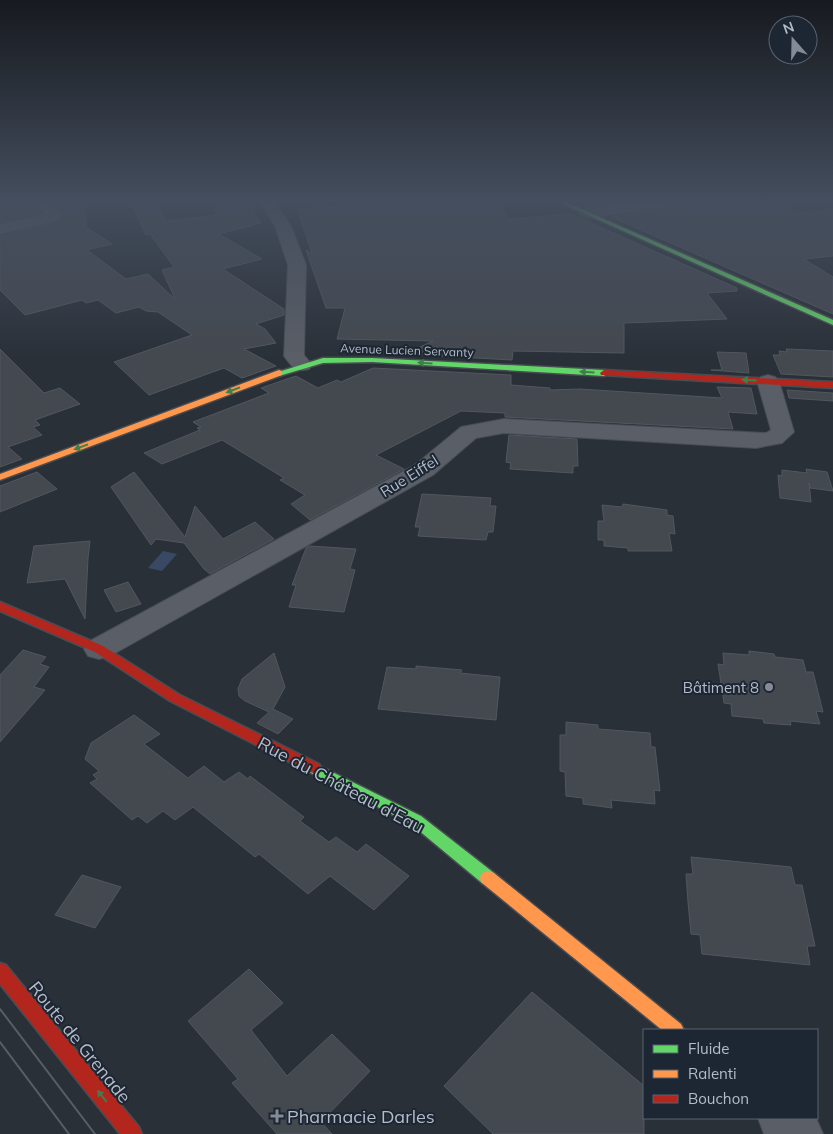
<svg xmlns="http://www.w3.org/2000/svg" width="833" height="1134" font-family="Mulish,sans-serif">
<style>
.water{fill:#384963}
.building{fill:#444950;stroke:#52575f}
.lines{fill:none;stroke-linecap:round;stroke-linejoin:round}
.street-casing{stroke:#484c53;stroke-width:2}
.fast-casing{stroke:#484c53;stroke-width:3}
.slow-casing{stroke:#484c53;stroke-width:3}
.jam-casing{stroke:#484c53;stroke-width:3}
.street{fill:#5a5e66;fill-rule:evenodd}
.fast{fill:#63d668;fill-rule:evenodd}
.slow{fill:#ff974d;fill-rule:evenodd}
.jam{fill:#b3261e;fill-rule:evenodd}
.tram{stroke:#595d64;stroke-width:2}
.oneway{fill:#407e4e}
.poi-dot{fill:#848b96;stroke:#1d2633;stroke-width:2}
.labels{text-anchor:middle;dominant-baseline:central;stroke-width:4;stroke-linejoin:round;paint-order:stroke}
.far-street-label{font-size:12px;fill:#b4bcc9;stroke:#1d2633}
.street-label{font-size:15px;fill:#b4bcc9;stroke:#1d2633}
.poi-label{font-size:15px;fill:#b4bcc9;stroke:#1d2633;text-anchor:end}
.near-street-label{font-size:18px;fill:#b4bcc9;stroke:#1d2633}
.near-poi-label{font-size:18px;fill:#b4bcc9;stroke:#1d2633;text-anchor:start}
</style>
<rect width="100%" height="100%" fill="#2a3038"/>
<polygon class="water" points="163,551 177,554 162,571 148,568"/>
<g class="building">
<polygon points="0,200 27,200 41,213 0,222 0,208 8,206"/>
<polygon points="48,200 86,200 86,227 112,244 87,250 126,279 148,274 175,299 162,270 174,267 150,234 146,235 133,206 157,203 166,221 217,215 213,208 249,204 261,223 219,234 262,259 223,269 284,309 284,315 256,324 265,329 276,343 244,349 276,366 242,378 224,368 149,395 114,362 192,335 158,312 146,311 139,307 116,313 98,300 86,303 82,300 25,315 0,290 0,236 56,222 65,214"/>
<polygon points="363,200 391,200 394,205 494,200 509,219 571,214 737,288 737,291 707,293 727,319 624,323 624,353 513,351 512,360 405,354 433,341 337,339 345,308 326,308 306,250 312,253 297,209 365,204"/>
<polygon points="590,200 646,200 597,205"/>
<polygon points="782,201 795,214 833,209 833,256 804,259 833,277 833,314 611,217 693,206 698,203 698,207"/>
<polygon points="0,349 44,393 60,388 80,404 35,420 40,425 33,427 42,435 8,447 22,459 0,467"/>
<polygon points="786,349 833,351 833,377 781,374 773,355 780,355 779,351 787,352"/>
<polygon points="717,352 746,353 749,373 711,370 722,370"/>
<polygon points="373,368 511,375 511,385 550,388 550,390 580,389 722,398 717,387 751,388 757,414 728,412 733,429 505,417 505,413 461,411 376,455 404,469 310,520 291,504 305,495 280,480 284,478 222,440 162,464 144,453 200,430 197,428 201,427 193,422 269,393 261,388 287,379 296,376 318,388 337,380 341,382"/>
<polygon points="787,390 833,393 833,401 789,398"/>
<polygon points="509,435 577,439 578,466 573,466 573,473 510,469 511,463 506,462"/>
<polygon points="806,469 827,472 833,491 810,488 809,483 811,502 780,498 778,475 782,476 782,470 807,473"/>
<polygon points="37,472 57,489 0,512 0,486"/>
<polygon points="134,472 185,537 195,506 223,539 255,522 274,539 210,574 204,569 184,543 156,539 151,545 111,487"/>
<polygon points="422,494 491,498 490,506 496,506 493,532 488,532 486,540 418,536 420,527 415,527"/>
<polygon points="623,504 667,510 667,515 673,516 675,534 669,533 672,551 628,551 628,548 604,546 604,540 598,540 598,521 604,521 602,505 622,507"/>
<polygon points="90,541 88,558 85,619 65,579 27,583 34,546"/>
<polygon points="310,546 356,549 350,569 355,570 344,612 289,607 296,585 292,585 306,548"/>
<polygon points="128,582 141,604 116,612 104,590"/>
<polygon points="23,650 46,657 40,664 49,667 34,687 45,690 0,742 0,675"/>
<polygon points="749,651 774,654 775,657 803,660 806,672 813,672 823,712 816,711 820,724 790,721 791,725 777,724 764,723 763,719 732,716 731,704 724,703 718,664 724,665 723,653 749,655"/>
<polygon points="274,653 285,687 273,709 293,719 278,734 257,723 269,712 245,701 239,696 238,689 242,679"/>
<polygon points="416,666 462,670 460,673 500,677 496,720 378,709 387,667 416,669"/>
<polygon points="134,715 160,734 144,744 188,778 204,766 224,782 239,772 248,779 250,776 304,817 300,821 329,842 336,837 357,852 366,844 409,876 374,910 330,876 308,894 259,854 255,857 193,807 175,820 163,811 147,823 138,816 132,820 90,783 97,779 93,775 99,771 85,759 91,743"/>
<polygon points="566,722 598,725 598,729 650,733 651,747 655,747 660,791 654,790 655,804 611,800 612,808 583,804 583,798 566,796 565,772 560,771 560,735 566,735"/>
<polygon points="691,857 791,867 795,885 802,885 815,946 807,946 810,965 702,954 700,935 691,934 688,902 686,874 693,874"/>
<polygon points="82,875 121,887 95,928 55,915"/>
<polygon points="249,969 283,1003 251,1030 287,1076 332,1034 370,1071 321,1122 332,1134 277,1134 232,1083 238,1079 188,1021"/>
<polygon points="532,992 644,1086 644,1134 493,1134 444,1086"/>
</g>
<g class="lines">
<g class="street-casing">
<g id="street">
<polygon points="29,200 45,200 63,214 55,221 0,234 0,224 45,214"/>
<path d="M259,200H273L291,226L306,265L304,355L312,365L309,369C296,373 291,366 284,356L288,265L275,226Z"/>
<polygon points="659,200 700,200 693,204 586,218 578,213 586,208"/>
<polygon points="768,375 775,377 779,381 794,432 782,443 756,448 504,433 476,438 433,475 110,656 99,659 88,656 84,649 88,642 415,465 461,427 504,419 766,433 771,430 757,381 761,377"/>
<polygon points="758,1118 816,1118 823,1134 764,1134"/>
</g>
</g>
<g class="fast-casing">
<g id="fast">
<polygon points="554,200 561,200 833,320 833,325"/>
<polygon points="323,358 372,358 604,370 608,373 604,376 372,362 323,363 279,376 275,373"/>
<polygon points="314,763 421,816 494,873 496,878 494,883 488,885 482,883 411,824 309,772 307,768 309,764"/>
</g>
</g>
<g class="slow-casing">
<g id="slow">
<polygon points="279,370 282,371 282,375 0,480 0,474"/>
<polygon points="488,871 494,873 681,1024 684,1030 662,1030 482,883 480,878 482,873"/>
</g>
</g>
<g class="jam-casing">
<g id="jam">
<polygon points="604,370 833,382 833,388 601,375 600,373"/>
<polygon points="0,602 103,646 180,695 319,764 321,768 319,772 314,773 309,772 170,701 95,652 0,611"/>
<polygon points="0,963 6,965 139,1127 142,1134 120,1134 0,984"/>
</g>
</g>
<use href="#street" class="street"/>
<use href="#fast" class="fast"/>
<use href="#slow" class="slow"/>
<use href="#jam" class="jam"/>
<g class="tram">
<polyline points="0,1009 95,1134"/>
<polyline points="0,1042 69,1134"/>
</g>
</g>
<defs><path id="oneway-solid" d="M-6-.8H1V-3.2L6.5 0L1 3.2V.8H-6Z" transform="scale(1.25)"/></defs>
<g class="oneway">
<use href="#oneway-solid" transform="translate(425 363) rotate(-177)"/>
<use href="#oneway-solid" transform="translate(587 372) rotate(-177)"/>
<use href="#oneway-solid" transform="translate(749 380) rotate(-177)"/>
<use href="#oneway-solid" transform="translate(233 390) rotate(159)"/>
<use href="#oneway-solid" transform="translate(81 447) rotate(160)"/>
<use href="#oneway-solid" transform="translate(102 1096) rotate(-129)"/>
</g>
<linearGradient id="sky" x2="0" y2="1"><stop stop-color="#171a1f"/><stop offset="0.56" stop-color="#444e5e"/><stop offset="1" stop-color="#444e5e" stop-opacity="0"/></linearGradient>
<rect width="833" height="358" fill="url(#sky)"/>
<g class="poi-dot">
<circle cx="769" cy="687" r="5"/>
<path d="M274.5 1108.5h5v5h5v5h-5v5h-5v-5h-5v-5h5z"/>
</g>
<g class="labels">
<g class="far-street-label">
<text transform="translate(407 350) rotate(2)">Avenue Lucien Servanty</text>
</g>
<g class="street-label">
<text transform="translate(409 476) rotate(-32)">Rue Eiffel</text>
</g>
<g class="poi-label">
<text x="759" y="687">Bâtiment 8</text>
</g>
<g class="near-street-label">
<text transform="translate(341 785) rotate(28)">Rue du Château d'Eau</text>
<text transform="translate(80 1042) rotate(51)">Route de Grenade</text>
</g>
<g class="near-poi-label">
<text x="287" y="1116">Pharmacie Darles</text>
</g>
</g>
<rect x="643" y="1029" width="175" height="90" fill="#1d2633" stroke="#59626f"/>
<rect x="653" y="1045" width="25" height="8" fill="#63d668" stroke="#59626f"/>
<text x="688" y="1054" font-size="15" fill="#b4bcc9">Fluide</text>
<rect x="653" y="1070" width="25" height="8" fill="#ff974d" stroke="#59626f"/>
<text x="688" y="1079" font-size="15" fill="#b4bcc9">Ralenti</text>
<rect x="653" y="1095" width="25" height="8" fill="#b3261e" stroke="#59626f"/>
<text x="688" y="1104" font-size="15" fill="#b4bcc9">Bouchon</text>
<g transform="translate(793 40) rotate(340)"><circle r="24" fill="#1d2633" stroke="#59626f"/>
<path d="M0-4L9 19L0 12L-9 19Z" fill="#848b96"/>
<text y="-8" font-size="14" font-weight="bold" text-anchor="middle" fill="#b4bcc9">N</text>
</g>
</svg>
